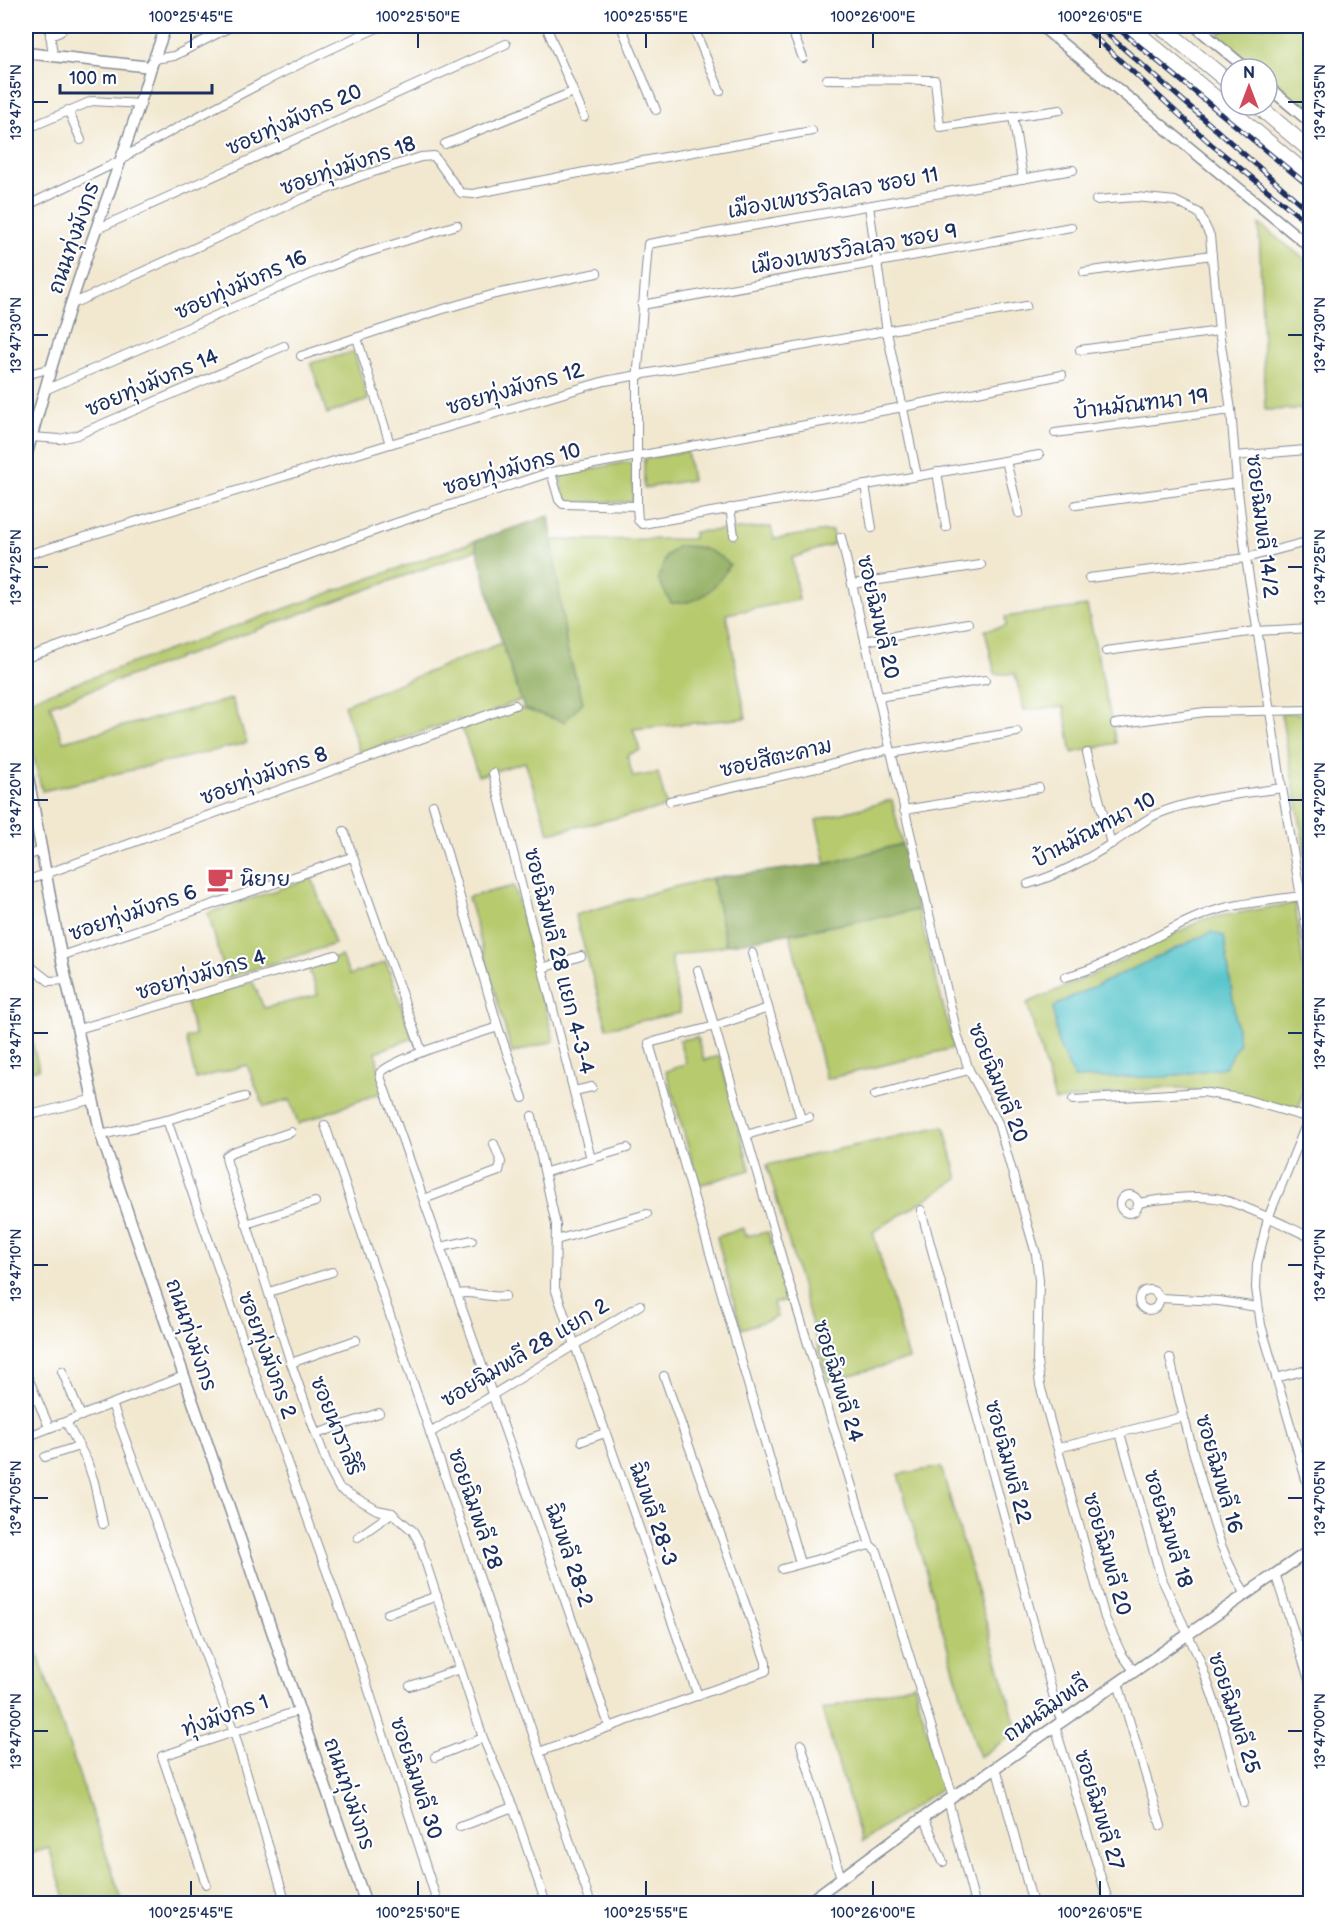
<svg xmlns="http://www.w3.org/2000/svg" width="1336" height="1929" font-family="'Balsamiq Sans','Playpen Sans Thai',sans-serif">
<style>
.green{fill:#b7ca6e;stroke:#697c66;stroke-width:1.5}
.forest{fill:#91ae61;stroke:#566e60;stroke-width:1.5}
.water{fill:#57c5cb;stroke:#397a94;stroke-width:1.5}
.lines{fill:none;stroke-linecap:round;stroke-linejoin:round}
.street-casing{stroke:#868c97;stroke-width:10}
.secondary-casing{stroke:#868c97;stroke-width:13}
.highway-casing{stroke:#868c97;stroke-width:17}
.street{stroke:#fff;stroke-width:8}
.secondary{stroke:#fff;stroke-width:10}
.highway{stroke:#fff;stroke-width:15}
.rail-casing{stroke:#1b2f5e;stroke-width:5}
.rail{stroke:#fff;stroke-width:3;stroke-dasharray:9;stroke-linecap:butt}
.ticks{fill:none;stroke:#1b2f5e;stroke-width:2}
.labels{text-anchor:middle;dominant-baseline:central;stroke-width:4.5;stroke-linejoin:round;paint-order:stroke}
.street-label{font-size:21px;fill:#1b2f5e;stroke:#fff}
.poi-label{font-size:21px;fill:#1b2f5e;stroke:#fff;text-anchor:start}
.neatline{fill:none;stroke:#1b2f5e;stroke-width:2}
.ticks-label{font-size:15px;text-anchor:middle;fill:#1b2f5e}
</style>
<rect width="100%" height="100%" fill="#fff"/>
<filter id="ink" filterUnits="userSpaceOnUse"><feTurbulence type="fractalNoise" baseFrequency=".0167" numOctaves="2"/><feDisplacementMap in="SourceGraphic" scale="12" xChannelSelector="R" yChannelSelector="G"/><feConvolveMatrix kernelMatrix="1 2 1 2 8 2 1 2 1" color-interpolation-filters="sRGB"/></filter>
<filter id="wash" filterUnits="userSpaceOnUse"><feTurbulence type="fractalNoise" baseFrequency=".008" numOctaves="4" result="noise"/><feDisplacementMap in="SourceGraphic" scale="24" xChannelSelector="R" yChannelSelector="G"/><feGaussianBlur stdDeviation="1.35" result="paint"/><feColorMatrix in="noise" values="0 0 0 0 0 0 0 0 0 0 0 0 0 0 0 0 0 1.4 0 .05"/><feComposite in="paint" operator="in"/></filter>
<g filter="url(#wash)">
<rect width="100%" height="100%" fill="#f2e8d0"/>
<g class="green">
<polygon points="1255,26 1310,26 1310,113 1267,77 1267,69 1257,69 1218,36 1222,30"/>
<polygon points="1259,224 1310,263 1310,450 1301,409 1265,410"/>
<polygon points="354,352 368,400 327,414 311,363"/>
<polygon points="687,451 692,480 644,488 644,459"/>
<polygon points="626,462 634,463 633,502 569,502 565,498 559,476"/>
<polygon points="771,527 774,539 832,530 834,544 792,558 799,600 726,614 746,718 633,729 640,750 627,755 633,777 658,773 667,807 549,833 525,762 478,776 459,719 360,753 344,705 502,643 521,700 492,711 524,709 564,721 583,702 567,649 551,540 693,539 694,532"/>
<polygon points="475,541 478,549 50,705 63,741 232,699 247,743 42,791 26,724 26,701"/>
<polygon points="1087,606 1116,743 1072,753 1064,707 1024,710 1015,674 995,674 985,630 1006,626 1005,617"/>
<polygon points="1281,713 1310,714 1310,878"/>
<polygon points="892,800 902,844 826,864 816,820"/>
<polygon points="312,878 335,944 226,978 208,913"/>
<polygon points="712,878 726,945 671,957 680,1013 607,1028 575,915 662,890"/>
<polygon points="514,886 554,1041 512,1053 468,897"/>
<polygon points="1295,903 1310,1016 1308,1074 1298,1111 1181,1088 1159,1088 1055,1101 1027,1003 1092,975 1204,919"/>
<polygon points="918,910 954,1048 826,1079 790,934"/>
<polygon points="341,956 350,975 386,962 413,1038 376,1052 382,1092 298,1124 290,1100 264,1107 247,1065 196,1079 186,1038 195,1035 185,1000 253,982 264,1008 318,995 308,967"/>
<polygon points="26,1017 39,1069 26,1072"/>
<polygon points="697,1037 704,1060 720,1056 750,1170 699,1185 666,1071 686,1064 679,1040"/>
<polygon points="944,1126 958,1179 873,1232 909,1359 828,1381 767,1165"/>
<polygon points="743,1228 745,1236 768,1232 789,1300 773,1303 777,1317 741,1329 717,1237"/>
<polygon points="941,1467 1018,1732 979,1757 898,1474"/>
<polygon points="26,1620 123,1903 67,1903 49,1848 26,1855"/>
<polygon points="914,1684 943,1787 862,1842 822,1710"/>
</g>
<g class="forest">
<polygon points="549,516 567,649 583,702 564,722 524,709 502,643 475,541"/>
<path d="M678,546C702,546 711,549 730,564C722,578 708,597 691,601C685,603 678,603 671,603L658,579L666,556Z"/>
<polygon points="902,844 918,910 726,945 712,878 826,864"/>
</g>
<polygon class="water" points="1211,932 1224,936 1239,1043 1225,1067 1167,1077 1074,1078 1058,1043 1053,1008 1063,1001"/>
</g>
<g filter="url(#ink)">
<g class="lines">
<g class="street-casing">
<g id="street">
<polyline points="49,26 53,55"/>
<polyline points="546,26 584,117"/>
<polyline points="621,26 656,110"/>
<polyline points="693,26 720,91"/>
<polyline points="790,26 803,58"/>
<polyline points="1199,26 1199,29 1225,26"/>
<polyline points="50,36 60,32 65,26"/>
<polyline points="154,59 174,56 232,26"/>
<polyline points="827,79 935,80 940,127 1060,110"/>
<polyline points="68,110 81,140"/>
<polyline points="1013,116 1023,179"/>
<polyline points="26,129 92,101 141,104"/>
<polyline points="445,144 573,92"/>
<polyline points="1096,200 1136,197 1175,201 1199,213 1210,236 1219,331 1231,410 1237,483 1246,558 1282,788 1310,948"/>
<path d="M26,206L122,160L131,153C213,108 296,63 382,26"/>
<polyline points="869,206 887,332 917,476"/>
<polyline points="97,229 506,44"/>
<polyline points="1084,272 1212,255"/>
<polyline points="72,304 304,198 361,176 421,157 434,156 457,188 461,193 473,194 615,166 812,131"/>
<polyline points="642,305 1071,227"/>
<polyline points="357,338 390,444"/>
<polyline points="1080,350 1219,331"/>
<polyline points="301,356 440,310 495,294 597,273"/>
<polyline points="26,375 51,368"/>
<polyline points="45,390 320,270 362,254 457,225"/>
<polyline points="1055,433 1231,410"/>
<polyline points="31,437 60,439 77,435 284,346"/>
<polyline points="1039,455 642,524 638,520 637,506 637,381 648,244 1073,170"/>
<polyline points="1235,456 1306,450"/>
<polyline points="1006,461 1019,513"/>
<polyline points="551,472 559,500 563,504 637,506"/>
<polyline points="937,472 946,527"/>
<polyline points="865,485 872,528"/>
<polyline points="1076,505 1237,483"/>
<polyline points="730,508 734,535"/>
<polyline points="841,537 957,1034 969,1070 998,1123 1036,1254 1039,1280 1037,1361 1040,1385 1105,1618 1121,1653 1134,1671"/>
<polyline points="26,555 390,444 605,381 1026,306"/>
<polyline points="1089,578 1246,558 1310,541"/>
<polyline points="852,584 981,565"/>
<polyline points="865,641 968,623"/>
<polyline points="1106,651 1257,631 1310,628"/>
<polyline points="26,658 396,523 551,472 903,407 1062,375"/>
<polyline points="878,697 985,680"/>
<polyline points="1115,724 1205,712 1310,710"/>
<polyline points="891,753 1017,732"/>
<polyline points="1087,753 1111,844"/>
<polyline points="493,773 591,1159"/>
<polyline points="670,801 821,767 890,749"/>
<polyline points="433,805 498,1027 523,1098"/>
<polyline points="904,810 1039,788"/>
<polyline points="344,831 422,1052"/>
<polyline points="26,856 41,851"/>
<polyline points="26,881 515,705"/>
<path d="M1028,884C1059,875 1088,859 1114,842C1128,833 1142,821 1157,814C1196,798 1241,794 1282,788"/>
<polyline points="752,953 801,1119"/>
<polyline points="61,956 352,857"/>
<polyline points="26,963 49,981 67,980"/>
<polyline points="542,968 581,956"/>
<polyline points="698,970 788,1279 870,1545 877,1551 953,1797"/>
<path d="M1065,977C1115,964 1153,935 1200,916C1231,903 1268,901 1300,896"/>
<polyline points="768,1008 715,1026 649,1043 800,1563"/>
<path d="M498,1027C472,1036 398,1056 380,1073L381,1079L610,1728"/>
<polyline points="78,1029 335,955"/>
<polyline points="574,1091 592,1087"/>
<polyline points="875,1095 969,1070"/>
<polyline points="1073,1100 1203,1092 1244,1099 1309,1118"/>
<polyline points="1310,1115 1268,1218 1257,1264 1256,1288 1261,1325 1310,1493"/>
<polyline points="26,1116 94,1099"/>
<polyline points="532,1116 556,1225 555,1288 698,1696"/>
<polyline points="167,1120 244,1097"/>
<polyline points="325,1125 591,1904"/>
<polyline points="291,1132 232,1152 226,1156 227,1162 291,1363 316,1434 330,1471 339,1488 377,1510 392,1513 413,1531 419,1542 483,1738 513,1807 546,1904"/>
<polyline points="101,1135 167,1120 250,1360 360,1663 438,1904"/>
<polyline points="746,1135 809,1117"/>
<polyline points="546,1172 627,1148"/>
<circle cx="1129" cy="1204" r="9"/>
<polyline points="424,1199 499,1171 501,1162 494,1144"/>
<path d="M1138,1203C1159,1199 1200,1194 1221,1199C1250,1207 1282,1224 1310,1237"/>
<polyline points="921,1210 1058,1713 1062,1721"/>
<polyline points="246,1224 315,1202"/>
<polyline points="556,1240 647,1214"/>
<polyline points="441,1247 472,1240"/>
<circle cx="1149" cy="1300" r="10"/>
<polyline points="269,1292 332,1272"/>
<path d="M458,1294C475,1290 488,1299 505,1296"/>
<polyline points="1159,1298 1219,1301 1257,1307"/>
<path d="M1170,1358C1179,1400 1190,1442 1202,1483C1214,1524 1222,1558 1246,1594"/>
<polyline points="291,1363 356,1340"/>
<polyline points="62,1371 81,1416"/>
<polyline points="26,1373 49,1427"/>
<polyline points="1276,1378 1310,1369"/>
<polyline points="112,1404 234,1732 286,1904"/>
<polyline points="66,1422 87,1461 94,1482 103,1524"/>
<polyline points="430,1433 640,1305"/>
<polyline points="1120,1433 1161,1577 1199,1658 1223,1726 1244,1803"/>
<polyline points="316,1434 379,1413"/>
<polyline points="26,1437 184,1376"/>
<polyline points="582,1441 605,1433"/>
<polyline points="1058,1448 1183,1417"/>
<polyline points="45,1457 79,1446"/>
<polyline points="358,1537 392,1513"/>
<polyline points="782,1569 870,1545"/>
<polyline points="1275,1573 1310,1683"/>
<polyline points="387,1614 437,1596"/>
<polyline points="1299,1646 1310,1643"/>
<polyline points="1118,1683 1161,1826"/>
<polyline points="410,1686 460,1669"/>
<polyline points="1055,1726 1109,1904"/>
<polyline points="801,1744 841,1878"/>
<polyline points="539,1752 766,1671 766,1662 664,1376"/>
<polyline points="435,1757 483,1738"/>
<polyline points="996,1767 1033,1904"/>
<polyline points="948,1800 975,1904"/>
<polyline points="924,1817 943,1862"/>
<polyline points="460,1827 513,1807"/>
<polyline points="206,1884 162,1756 300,1710"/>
</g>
</g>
<g class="secondary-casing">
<g id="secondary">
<polyline points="1041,26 1310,247"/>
<polyline points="1195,26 1247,69"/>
<polyline points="26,53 151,67 166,26"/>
<polyline points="1267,86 1310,122"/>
<path d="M26,457C44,391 63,326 85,261C107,196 132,133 151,67"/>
<polyline points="26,766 61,956 101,1135 366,1904"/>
<polyline points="806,1904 924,1817 1310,1550"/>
</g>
</g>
<g class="highway-casing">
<g id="highway">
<polyline points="1129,26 1310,177"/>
<polyline points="1161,26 1231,84"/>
<polyline points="1257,105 1310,150"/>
</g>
</g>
<use href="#street" class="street"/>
<use href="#secondary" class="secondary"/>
<use href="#highway" class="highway"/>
<g class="rail-casing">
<g id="rail">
<polyline points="1083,26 1212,145 1310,225"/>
<polyline points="1098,26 1310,212"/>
<polyline points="1115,26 1310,187"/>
</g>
</g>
<use href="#rail" class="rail"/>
</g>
</g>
<path class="ticks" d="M191,33V48M418,33V48M646,33V48M873,33V48M1100,33V48M33,102H48M1288,102H1303M33,335H48M1288,335H1303M33,567H48M1288,567H1303M33,800H48M1288,800H1303M33,1033H48M1288,1033H1303M33,1265H48M1288,1265H1303M33,1498H48M1288,1498H1303M33,1731H48M1288,1731H1303M191,1881V1896M418,1881V1896M646,1881V1896M873,1881V1896M1100,1881V1896"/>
<defs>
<g id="cafe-bare" transform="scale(2.07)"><path d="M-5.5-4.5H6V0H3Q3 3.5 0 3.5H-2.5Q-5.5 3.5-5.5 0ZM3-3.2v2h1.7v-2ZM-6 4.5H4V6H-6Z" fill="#d1495b" stroke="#fff" stroke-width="2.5" paint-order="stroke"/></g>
</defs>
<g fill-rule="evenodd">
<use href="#cafe-bare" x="220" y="879"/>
</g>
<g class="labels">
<g class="street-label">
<text transform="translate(294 120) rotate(-24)">ซอยทุ่งมังกร 20</text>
<text transform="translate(348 166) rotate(-19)">ซอยทุ่งมังกร 18</text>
<text transform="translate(833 193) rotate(-10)">เมืองเพชรวิลเลจ ซอย 11</text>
<text transform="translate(74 238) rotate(-71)">ถนนทุ่งมังกร</text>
<text transform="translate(854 249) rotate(-10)">เมืองเพชรวิลเลจ ซอย 9</text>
<text transform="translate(241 285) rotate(-24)">ซอยทุ่งมังกร 16</text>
<text transform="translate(152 383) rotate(-23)">ซอยทุ่งมังกร 14</text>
<text transform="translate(515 389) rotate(-16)">ซอยทุ่งมังกร 12</text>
<text transform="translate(1141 404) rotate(-7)">บ้านมัณฑนา 19</text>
<text transform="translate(512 469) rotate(-16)">ซอยทุ่งมังกร 10</text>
<text transform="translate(1262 526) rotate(83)">ซอยฉิมพลี 14/2</text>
<text transform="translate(878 617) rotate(77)">ซอยฉิมพลี 20</text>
<text transform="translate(776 758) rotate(-13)">ซอยสีตะคาม</text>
<text transform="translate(264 776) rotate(-20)">ซอยทุ่งมังกร 8</text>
<text transform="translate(1094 830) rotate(-28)">บ้านมัณฑนา 10</text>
<text transform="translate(133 913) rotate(-19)">ซอยทุ่งมังกร 6</text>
<text transform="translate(559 961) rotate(76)">ซอยฉิมพลี 28 แยก 4-3-4</text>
<text transform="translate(201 975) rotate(-16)">ซอยทุ่งมังกร 4</text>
<text transform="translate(998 1083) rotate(68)">ซอยฉิมพลี 20</text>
<text transform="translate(191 1335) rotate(71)">ถนนทุ่งมังกร</text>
<text transform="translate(525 1353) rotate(-31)">ซอยฉิมพลี 28 แยก 2</text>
<text transform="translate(267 1355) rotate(70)">ซอยทุ่งมังกร 2</text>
<text transform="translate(838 1381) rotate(73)">ซอยฉิมพลี 24</text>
<text transform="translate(336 1426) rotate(68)">ซอยนาราสิริ</text>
<text transform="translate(1008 1462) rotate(75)">ซอยฉิมพลี 22</text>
<text transform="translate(1219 1474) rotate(74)">ซอยฉิมพลี 16</text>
<text transform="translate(475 1509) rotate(71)">ซอยฉิมพลี 28</text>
<text transform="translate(653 1514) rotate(71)">ฉิมพลี 28-3</text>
<text transform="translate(1168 1529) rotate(73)">ซอยฉิมพลี 18</text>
<text transform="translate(1107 1554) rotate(74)">ซอยฉิมพลี 20</text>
<text transform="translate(569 1555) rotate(71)">ฉิมพลี 28-2</text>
<text transform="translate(1046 1709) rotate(-35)">ถนนฉิมพลี</text>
<text transform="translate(1234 1713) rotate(72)">ซอยฉิมพลี 25</text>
<text transform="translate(225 1716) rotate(-19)">ทุ่งมังกร 1</text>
<text transform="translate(416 1778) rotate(72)">ซอยฉิมพลี 30</text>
<text transform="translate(349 1794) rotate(71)">ถนนทุ่งมังกร</text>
<text transform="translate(1099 1810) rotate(73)">ซอยฉิมพลี 27</text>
</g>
<g class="poi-label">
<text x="240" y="879">นิยาย</text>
</g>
</g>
<rect width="1336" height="1929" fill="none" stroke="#fff" stroke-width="66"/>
<g transform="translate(1249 87)"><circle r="28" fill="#ffffff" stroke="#a4acbf" stroke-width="1.5"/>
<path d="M0-4.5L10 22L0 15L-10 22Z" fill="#d1495b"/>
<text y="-9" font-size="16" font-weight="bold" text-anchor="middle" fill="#1b2f5e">N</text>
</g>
<path d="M60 84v9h152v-9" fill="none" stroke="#1b2f5e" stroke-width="3"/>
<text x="69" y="84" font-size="18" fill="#1b2f5e" stroke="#ffffff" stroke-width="4.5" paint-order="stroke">100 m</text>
<rect x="33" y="33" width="1270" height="1863" class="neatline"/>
<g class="ticks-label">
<text x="191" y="22">100°25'45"E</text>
<text x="418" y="22">100°25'50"E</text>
<text x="646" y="22">100°25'55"E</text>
<text x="873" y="22">100°26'00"E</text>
<text x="1100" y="22">100°26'05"E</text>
<text transform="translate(16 102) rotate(-90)" y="5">13°47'35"N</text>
<text transform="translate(1320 102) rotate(-90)" y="5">13°47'35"N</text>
<text transform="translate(16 335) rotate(-90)" y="5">13°47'30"N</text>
<text transform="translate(1320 335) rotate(-90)" y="5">13°47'30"N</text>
<text transform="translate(16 567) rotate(-90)" y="5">13°47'25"N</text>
<text transform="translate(1320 567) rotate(-90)" y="5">13°47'25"N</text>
<text transform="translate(16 800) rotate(-90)" y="5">13°47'20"N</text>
<text transform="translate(1320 800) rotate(-90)" y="5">13°47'20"N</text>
<text transform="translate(16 1033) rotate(-90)" y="5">13°47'15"N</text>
<text transform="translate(1320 1033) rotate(-90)" y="5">13°47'15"N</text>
<text transform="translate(16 1265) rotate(-90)" y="5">13°47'10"N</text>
<text transform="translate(1320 1265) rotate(-90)" y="5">13°47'10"N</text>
<text transform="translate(16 1498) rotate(-90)" y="5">13°47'05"N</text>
<text transform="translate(1320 1498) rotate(-90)" y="5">13°47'05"N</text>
<text transform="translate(16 1731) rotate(-90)" y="5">13°47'00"N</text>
<text transform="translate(1320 1731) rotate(-90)" y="5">13°47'00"N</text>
<text x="191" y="1918">100°25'45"E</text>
<text x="418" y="1918">100°25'50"E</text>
<text x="646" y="1918">100°25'55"E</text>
<text x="873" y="1918">100°26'00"E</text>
<text x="1100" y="1918">100°26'05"E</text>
</g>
</svg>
